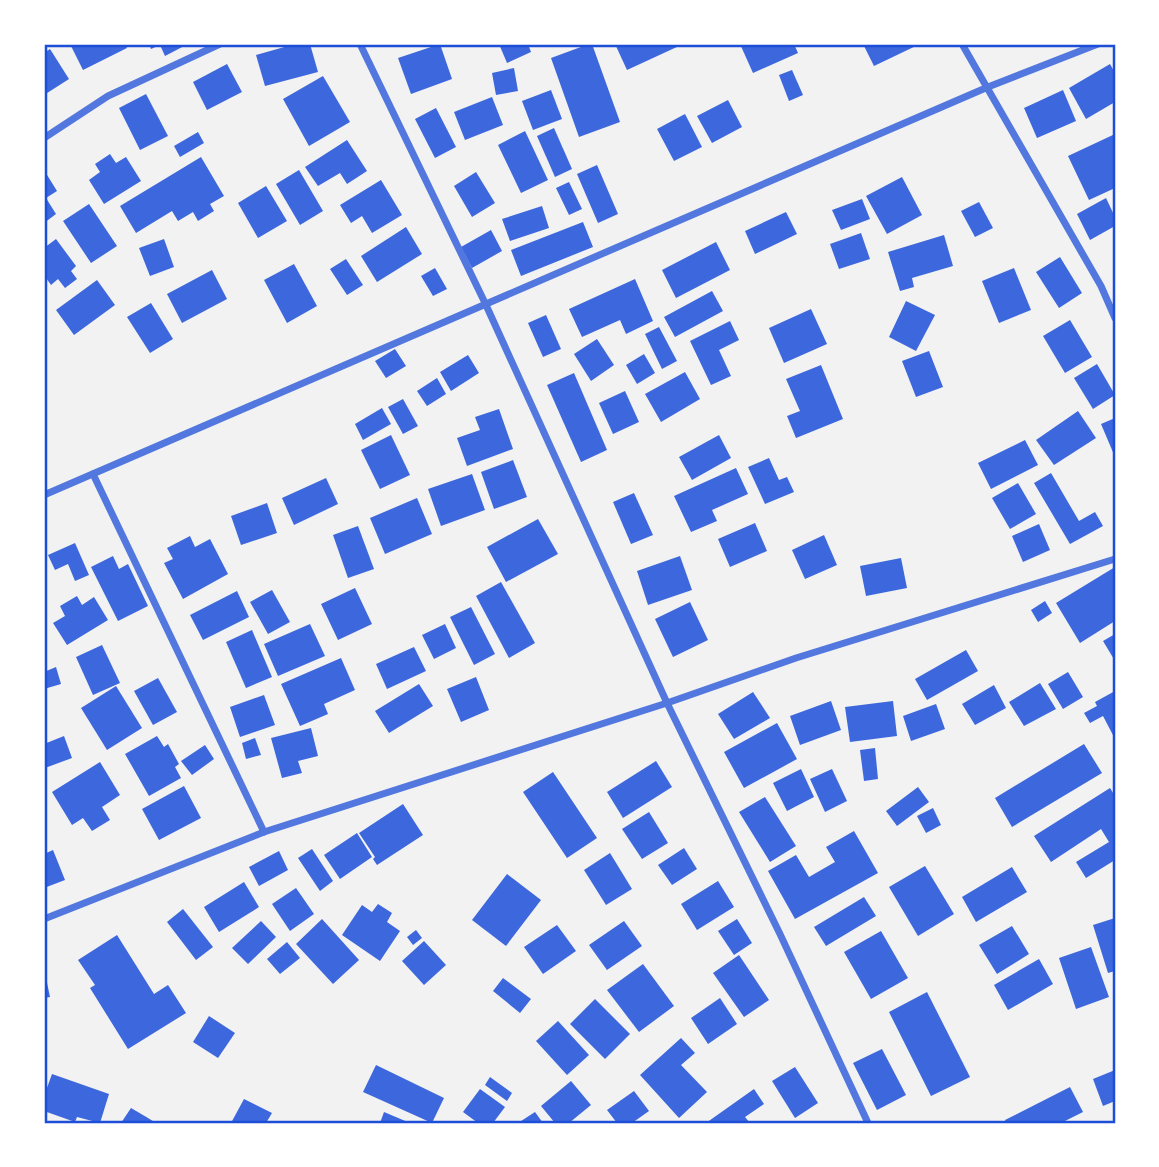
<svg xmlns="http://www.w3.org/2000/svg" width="1159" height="1167" font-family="Poppins,sans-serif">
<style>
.building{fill:#3d67dc}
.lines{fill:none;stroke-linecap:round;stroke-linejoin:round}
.minor{stroke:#5277de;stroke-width:7}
.neatline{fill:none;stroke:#1d4ed8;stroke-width:2.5}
</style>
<rect width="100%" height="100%" fill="#f2f2f2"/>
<g class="building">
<polygon points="70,44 125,44 127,48 83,70"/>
<polygon points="149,44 188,44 165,56 160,45 151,49"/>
<polygon points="295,44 310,44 318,72 265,86 256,55"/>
<polygon points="440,44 452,79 411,94 398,58"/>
<polygon points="499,44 528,44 531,52 507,63"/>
<polygon points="589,44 592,44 620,122 579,137 551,58"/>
<polygon points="615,44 678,44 679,46 627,70"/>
<polygon points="740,44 794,44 798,53 753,73"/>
<polygon points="863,44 920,44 874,66"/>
<polygon points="50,49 69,79 44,95 44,53"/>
<polygon points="227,64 242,92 207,110 193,82"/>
<polygon points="1110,64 1115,73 1115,102 1086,119 1069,88"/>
<polygon points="514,68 518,91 496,95 492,73"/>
<polygon points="792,70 803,95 789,101 779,75"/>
<polygon points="323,76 350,122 309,146 283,99"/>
<polygon points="551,90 562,119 533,130 522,101"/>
<polygon points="1063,90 1076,121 1037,138 1024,108"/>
<polygon points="146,94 168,136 140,150 119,108"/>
<polygon points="492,97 503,125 465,140 454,112"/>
<polygon points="728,100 742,127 712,143 697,116"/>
<polygon points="436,108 456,147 435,158 415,119"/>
<polygon points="685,114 702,147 674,161 657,129"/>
<polygon points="554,128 572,169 555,177 537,136"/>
<polygon points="525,131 548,180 521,193 498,145"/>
<polygon points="198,132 204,143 180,157 174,146"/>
<polygon points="1115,134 1115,188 1089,200 1068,156"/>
<polygon points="347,140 367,171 347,184 340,173 318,186 305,167"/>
<polygon points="110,154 116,163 126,157 141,181 104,204 89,180 100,172 95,164"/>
<polygon points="201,157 224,196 210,204 214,211 198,221 193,212 178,221 172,211 136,233 120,206"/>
<polygon points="597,165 618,214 598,223 577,174"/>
<polygon points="44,170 57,191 46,198 56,214 44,223"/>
<polygon points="299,170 323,211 300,225 276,184"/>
<polygon points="476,172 495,203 472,217 454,186"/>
<polygon points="902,177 922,215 887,234 866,196"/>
<polygon points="381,180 402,215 372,233 362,216 351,223 340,205"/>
<polygon points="569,182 582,209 569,215 556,188"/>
<polygon points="266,186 287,221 258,238 238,203"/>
<polygon points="1106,198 1115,217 1115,226 1090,240 1077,214"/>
<polygon points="862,199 870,219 841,230 832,210"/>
<polygon points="979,202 993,228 975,237 961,211"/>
<polygon points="89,204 117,246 91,263 63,221"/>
<polygon points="542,206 549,228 510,241 502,219"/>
<polygon points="786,212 797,234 755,254 745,231"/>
<polygon points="583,222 593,247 521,276 511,250"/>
<polygon points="406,227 422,254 377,282 361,256"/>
<polygon points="491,230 502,251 472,268 461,247"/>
<polygon points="861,233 870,259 839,269 830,244"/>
<polygon points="944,235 953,266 912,278 914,287 900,291 888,252"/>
<polygon points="56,239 76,266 71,271 77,279 65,288 58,279 51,285 44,275 44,248"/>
<polygon points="164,239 174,267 150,276 139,248"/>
<polygon points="716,242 730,270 676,298 662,270"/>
<polygon points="1060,257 1082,293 1059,308 1036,272"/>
<polygon points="346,259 363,285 347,295 330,269"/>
<polygon points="294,264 317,306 287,323 264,280"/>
<polygon points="435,268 447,289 433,296 421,276"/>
<polygon points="1014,268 1031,310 999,323 982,281"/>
<polygon points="212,270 227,299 182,323 167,294"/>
<polygon points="635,279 653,321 626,334 620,320 582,337 569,309"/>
<polygon points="97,280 115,305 74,335 56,310"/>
<polygon points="712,291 723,311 675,337 664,317"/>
<polygon points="906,301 935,315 916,351 889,337"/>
<polygon points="151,303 173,339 150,353 127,317"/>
<polygon points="811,309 827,344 784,363 769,328"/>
<polygon points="546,315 561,349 543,357 528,323"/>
<polygon points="1070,320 1092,357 1065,373 1043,336"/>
<polygon points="730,321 739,340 719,350 731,376 711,385 690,341"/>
<polygon points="659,327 677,361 662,369 645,334"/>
<polygon points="597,339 614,365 591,381 574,354"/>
<polygon points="395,349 406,366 386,378 375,361"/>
<polygon points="929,351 943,387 916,397 902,361"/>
<polygon points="644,354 655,373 637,384 626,365"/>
<polygon points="468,355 479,373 451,391 440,372"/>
<polygon points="1097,364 1115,395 1093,409 1074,378"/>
<polygon points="821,365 843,419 796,438 787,416 800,411 786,379"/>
<polygon points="685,372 700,399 661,422 645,394"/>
<polygon points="574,373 607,450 581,462 547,385"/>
<polygon points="437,378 446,394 427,406 417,391"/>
<polygon points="625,391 639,422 613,434 599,403"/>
<polygon points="403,399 418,426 403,434 388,407"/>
<polygon points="382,408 391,424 363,440 355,424"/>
<polygon points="499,409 513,449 467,466 457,438 480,430 475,417"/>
<polygon points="1078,411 1096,438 1054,465 1036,440"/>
<polygon points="1115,418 1115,457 1101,424"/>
<polygon points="391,435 410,475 380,489 361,450"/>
<polygon points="719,435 731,458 692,480 679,457"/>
<polygon points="1025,440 1038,465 991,489 978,463"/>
<polygon points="769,458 779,480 787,477 794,492 765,504 748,467"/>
<polygon points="513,460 527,497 494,509 481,472"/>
<polygon points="736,468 748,494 712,510 717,521 691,532 674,496"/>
<polygon points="1051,473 1079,521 1095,512 1103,526 1070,544 1034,483"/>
<polygon points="472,474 485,510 441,526 428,489"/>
<polygon points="326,478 338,504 294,525 282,498"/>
<polygon points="1018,483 1036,514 1010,529 992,498"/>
<polygon points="634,493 653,535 631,544 613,502"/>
<polygon points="417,498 432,534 385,554 370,518"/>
<polygon points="267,503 277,533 241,545 231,516"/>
<polygon points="538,519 558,554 506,582 487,547"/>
<polygon points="755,523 767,551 730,567 718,539"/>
<polygon points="1039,524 1050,550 1023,562 1012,536"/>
<polygon points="358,526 374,569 348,578 333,535"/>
<polygon points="824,535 837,565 805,579 792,550"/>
<polygon points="190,536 195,547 210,539 228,574 183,599 164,563 173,559 167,548"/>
<polygon points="75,543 89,575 75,581 68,564 55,570 48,555"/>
<polygon points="113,556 119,569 128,564 148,606 118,621 91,567"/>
<polygon points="680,556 692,590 648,605 637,571"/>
<polygon points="901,558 907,588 866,596 860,566"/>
<polygon points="1115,567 1115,621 1080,643 1056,603"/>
<polygon points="501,582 535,643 509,658 476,596"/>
<polygon points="355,588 372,624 338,640 321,604"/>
<polygon points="272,590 290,622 268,634 250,602"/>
<polygon points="237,591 249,617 203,640 190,615"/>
<polygon points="77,596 82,605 94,597 108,620 67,645 53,623 65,616 60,606"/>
<polygon points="1045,601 1052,613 1038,622 1031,610"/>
<polygon points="690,602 708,640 673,657 655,619"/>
<polygon points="471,607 495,654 474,665 450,617"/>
<polygon points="310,624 325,656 278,676 264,644"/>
<polygon points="445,624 456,648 434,659 422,635"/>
<polygon points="252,630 272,677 246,688 226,642"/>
<polygon points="1115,634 1115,661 1103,641"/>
<polygon points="102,645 120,683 93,695 76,657"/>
<polygon points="414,647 426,671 387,689 376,664"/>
<polygon points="966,650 978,671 927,700 915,679"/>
<polygon points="341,658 355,690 324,704 328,714 300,726 281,684"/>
<polygon points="56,667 61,684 44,689 44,672"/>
<polygon points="1068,672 1083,697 1063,709 1048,684"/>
<polygon points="476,677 489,710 461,722 447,689"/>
<polygon points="158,678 177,712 153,725 134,691"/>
<polygon points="1040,683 1056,709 1024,726 1009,702"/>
<polygon points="419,684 433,706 389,733 375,711"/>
<polygon points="994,685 1006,708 975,725 962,704"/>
<polygon points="116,686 142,728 107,750 81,708"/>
<polygon points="1115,691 1115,739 1103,716 1090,723 1084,713 1097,706 1095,702"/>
<polygon points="753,692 770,718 734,739 718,714"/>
<polygon points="264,695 275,725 240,737 230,707"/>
<polygon points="831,701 841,730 800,745 790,716"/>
<polygon points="893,701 897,736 850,742 845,707"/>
<polygon points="936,704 945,729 911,741 903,716"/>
<polygon points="777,723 797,759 744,788 724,752"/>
<polygon points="311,728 318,756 298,761 302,773 282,778 271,738"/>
<polygon points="64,736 72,758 45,768 44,744"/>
<polygon points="157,736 164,747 168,744 179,764 175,767 181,778 149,796 125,754"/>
<polygon points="255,738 261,755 246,759 242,743"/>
<polygon points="1084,744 1102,773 1012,827 995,798"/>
<polygon points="205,745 214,759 192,775 181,761"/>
<polygon points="875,748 878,779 864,781 860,750"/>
<polygon points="656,761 672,787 623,818 607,792"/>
<polygon points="100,762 120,795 102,807 110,820 92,831 83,818 72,825 52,792"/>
<polygon points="801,769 814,797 787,811 773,783"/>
<polygon points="832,769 847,801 825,812 810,779"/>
<polygon points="553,772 597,838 567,858 523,792"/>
<polygon points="184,786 201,818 159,840 142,809"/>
<polygon points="918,787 929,802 897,826 886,811"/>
<polygon points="1110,788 1115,796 1115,860 1086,878 1076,862 1109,842 1101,829 1051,862 1034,836"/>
<polygon points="765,797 796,846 770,862 739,812"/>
<polygon points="403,804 423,835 377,865 373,859 375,857 359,833"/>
<polygon points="933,808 941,825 926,833 917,816"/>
<polygon points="649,812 668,843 642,859 622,829"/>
<polygon points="854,831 878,873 795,919 768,871 796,855 809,877 835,862 826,847"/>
<polygon points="357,833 372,857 340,879 324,855"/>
<polygon points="684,848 697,869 672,885 658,865"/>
<polygon points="312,849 333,881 320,891 298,858"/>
<polygon points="53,850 65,880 44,888 44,854"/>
<polygon points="279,851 288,870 259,886 249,867"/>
<polygon points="610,853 632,889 606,905 584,870"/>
<polygon points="925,866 954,914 918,936 889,887"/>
<polygon points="1012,867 1027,892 976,922 962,897"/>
<polygon points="507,874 541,900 506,946 472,920"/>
<polygon points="718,881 734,907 697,930 681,904"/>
<polygon points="244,882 259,907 219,932 204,907"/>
<polygon points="296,888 314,914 290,931 272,904"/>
<polygon points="864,897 876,916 826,946 814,927"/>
<polygon points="378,904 392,913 387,922 400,931 380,961 342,935 362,905 372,912"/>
<polygon points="183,909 213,947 196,960 167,922"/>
<polygon points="1115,918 1115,971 1108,973 1093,925"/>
<polygon points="322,919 359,960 333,984 296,944"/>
<polygon points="737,919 752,943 734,955 718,931"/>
<polygon points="261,921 276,937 248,964 232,948"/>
<polygon points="624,921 642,946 607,970 589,945"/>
<polygon points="557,925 576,951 543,974 524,947"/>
<polygon points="1012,926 1029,954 997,974 979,945"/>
<polygon points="416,930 422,938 413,945 407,937"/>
<polygon points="881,931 908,978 871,999 844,952"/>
<polygon points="117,935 154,994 168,985 186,1013 128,1049 90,988 95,985 78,960"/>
<polygon points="424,941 446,965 424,985 402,961"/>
<polygon points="287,942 300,958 280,974 267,959"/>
<polygon points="1091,947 1109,997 1076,1009 1059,958"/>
<polygon points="739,955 769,1000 744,1017 713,973"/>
<polygon points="1039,959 1053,984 1008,1010 994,985"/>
<polygon points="643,964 674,1006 639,1032 607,990"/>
<polygon points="45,973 50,997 44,998 44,974"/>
<polygon points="503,978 531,999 520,1013 493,991"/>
<polygon points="927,992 970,1077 931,1096 889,1012"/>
<polygon points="720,998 737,1024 708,1044 691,1018"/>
<polygon points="595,999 630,1034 605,1059 570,1024"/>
<polygon points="209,1016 235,1033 218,1058 193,1042"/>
<polygon points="558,1021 589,1055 567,1075 536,1041"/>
<polygon points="681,1038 695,1053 681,1065 707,1092 679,1118 640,1075"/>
<polygon points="882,1049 906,1095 877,1110 853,1063"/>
<polygon points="376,1065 444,1098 432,1123 363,1092"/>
<polygon points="795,1067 818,1103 795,1118 772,1081"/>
<polygon points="1115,1070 1115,1101 1103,1106 1093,1079"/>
<polygon points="52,1074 109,1094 100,1123 77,1117 75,1122 44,1111 44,1096"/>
<polygon points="490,1077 512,1093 507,1101 485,1085"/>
<polygon points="571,1081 591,1105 569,1123 555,1123 541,1106"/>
<polygon points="1070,1087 1083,1112 1061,1123 1006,1123 1005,1120"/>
<polygon points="480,1089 505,1107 493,1123 478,1123 463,1112"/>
<polygon points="754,1089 764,1104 745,1117 750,1123 706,1123"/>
<polygon points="634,1091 649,1111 632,1123 617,1123 607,1110"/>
<polygon points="244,1099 272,1113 266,1123 231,1123"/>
<polygon points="131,1108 148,1118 156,1123 121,1123"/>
<polygon points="384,1112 410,1123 380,1123"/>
<polygon points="535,1112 543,1123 518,1123"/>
</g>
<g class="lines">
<g class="minor">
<polyline points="360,44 486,305 667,703 780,934 868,1123"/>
<polyline points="962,44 1101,286 1115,318"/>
<polyline points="44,138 108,96 220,44"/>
<polyline points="93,474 264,832"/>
<polyline points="44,495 988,87 1098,44"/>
<polyline points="44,919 264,832 667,703 796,658 1115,559"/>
</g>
</g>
<rect width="1159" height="1167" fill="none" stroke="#ffffff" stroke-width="91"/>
<rect x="46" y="46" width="1068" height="1076" class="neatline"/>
</svg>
